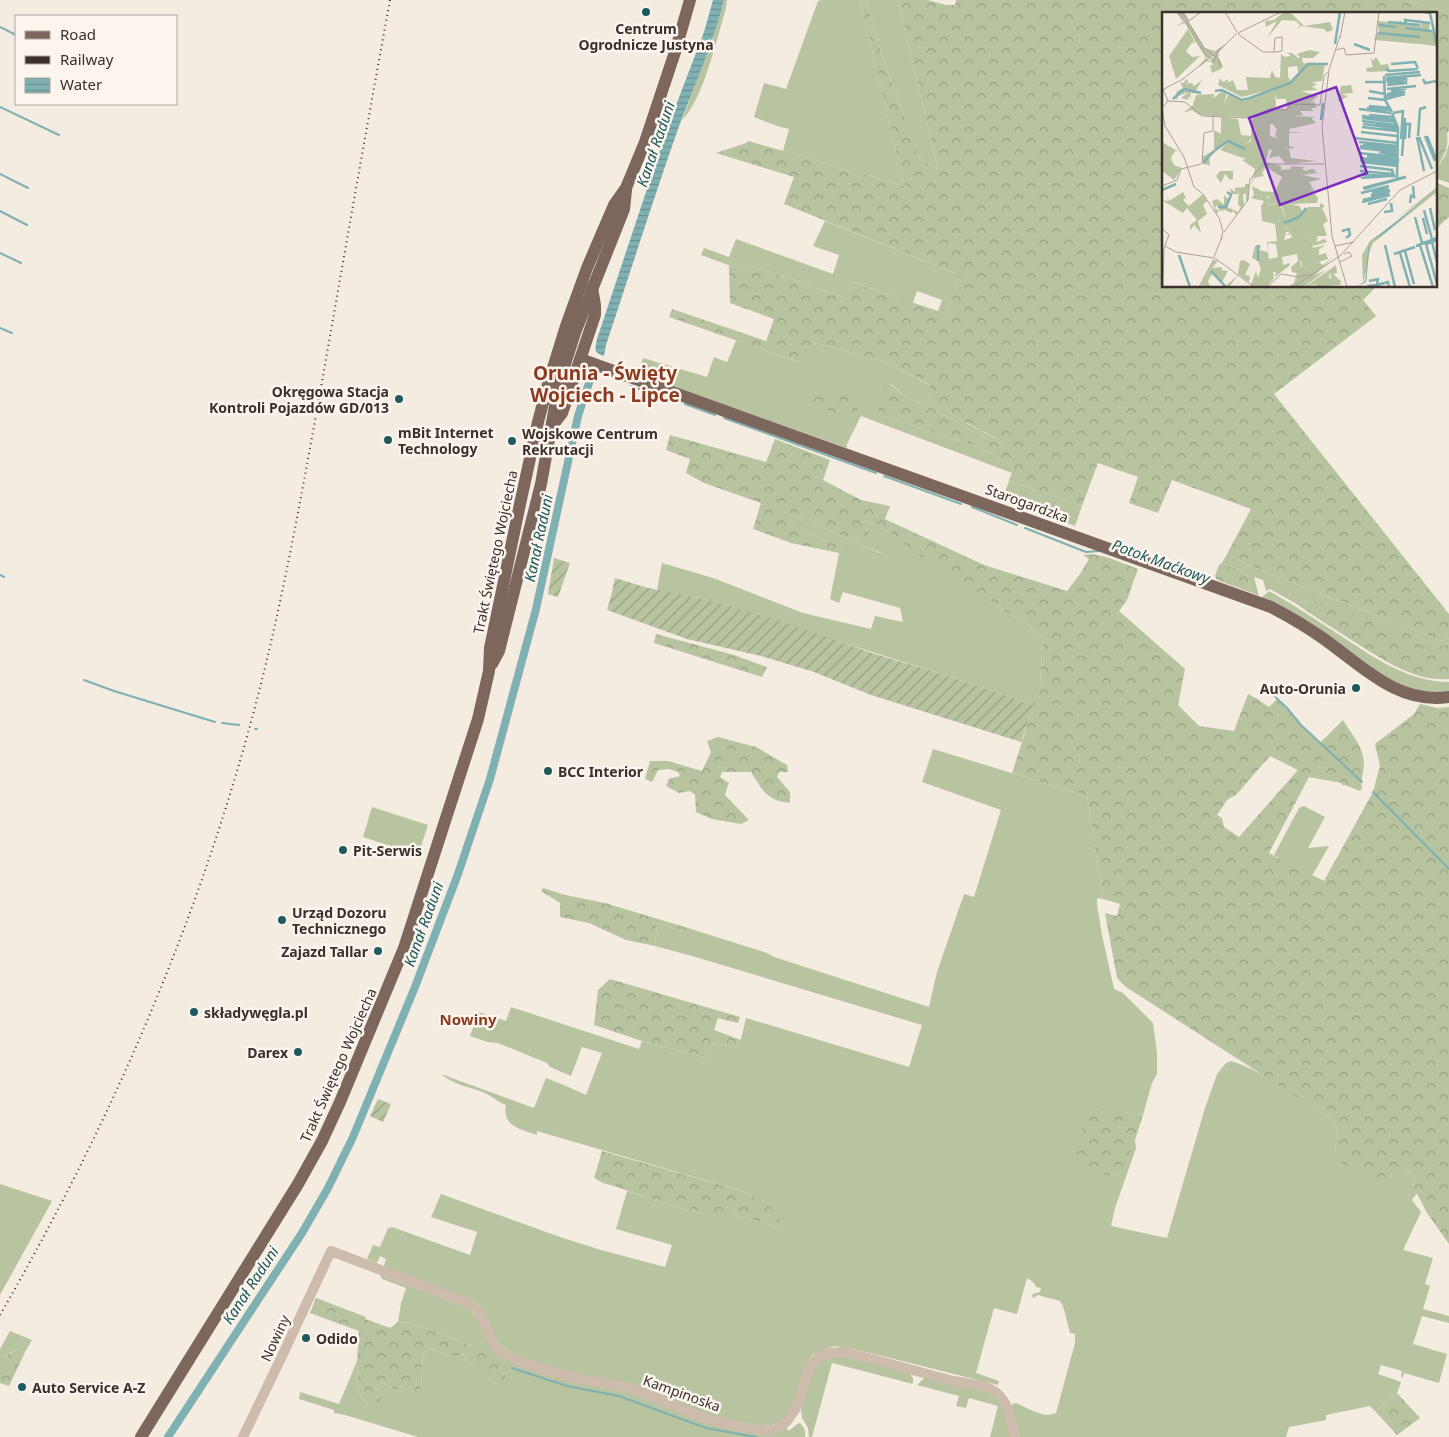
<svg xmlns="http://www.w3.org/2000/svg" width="1449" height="1437" font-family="'Noto Sans',sans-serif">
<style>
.grass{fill:#b8c4a0}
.forest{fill:url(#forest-crowns);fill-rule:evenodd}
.garden{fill:url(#garden-furrows)}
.water{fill:url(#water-rules)}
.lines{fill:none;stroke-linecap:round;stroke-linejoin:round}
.stream{stroke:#7fb0b2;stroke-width:2}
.canal{stroke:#7fb0b2;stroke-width:8}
.minor{stroke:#cdbbac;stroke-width:10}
.major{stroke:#7d675c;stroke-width:12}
.rail{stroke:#3b302b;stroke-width:2;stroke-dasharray:1 4;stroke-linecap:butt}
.poi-dot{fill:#1f5a5e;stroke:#fbf5ee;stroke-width:2}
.labels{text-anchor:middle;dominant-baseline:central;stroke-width:5;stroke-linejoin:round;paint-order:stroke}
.poi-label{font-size:14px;font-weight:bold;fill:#3b302b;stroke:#fbf5ee;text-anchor:start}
.street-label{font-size:14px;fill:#3b302b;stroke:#fbf5ee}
.water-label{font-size:15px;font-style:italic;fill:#1f5a5e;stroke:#fbf5ee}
.neighbourhood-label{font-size:15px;font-weight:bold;fill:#8c3b22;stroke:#fbf5ee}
.district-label{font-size:19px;font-weight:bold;fill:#8c3b22;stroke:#fbf5ee}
.inset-river{fill:none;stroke:#7fb0b2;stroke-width:2.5}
.inset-road{fill:none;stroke:#aaa098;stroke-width:1}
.view{fill:#7b2cbf;fill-opacity:0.15;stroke:#7b2cbf;stroke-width:2.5}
.inset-edge{fill:none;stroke:#3b302b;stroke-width:2.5}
</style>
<defs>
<pattern id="forest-crowns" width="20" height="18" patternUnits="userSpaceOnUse" patternTransform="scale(1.25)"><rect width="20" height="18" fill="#b8c4a0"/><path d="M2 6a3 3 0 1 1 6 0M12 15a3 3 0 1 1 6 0" fill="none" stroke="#97a083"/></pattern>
<pattern id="garden-furrows" width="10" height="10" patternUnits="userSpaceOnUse" patternTransform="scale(1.25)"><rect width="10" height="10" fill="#b8c4a0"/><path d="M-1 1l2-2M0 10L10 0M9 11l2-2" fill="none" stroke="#97a083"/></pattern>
<pattern id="water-rules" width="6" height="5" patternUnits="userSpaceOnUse" patternTransform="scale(1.25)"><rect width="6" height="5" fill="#7fb0b2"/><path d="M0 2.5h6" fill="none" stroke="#699091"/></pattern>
</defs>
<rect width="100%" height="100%" fill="#f4ebe1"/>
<g class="grass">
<path d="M724,0H727L726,8C717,38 703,100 682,120L714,35Z"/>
<polygon points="821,0 860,0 898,160 896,173 904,182 905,185 902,186 868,175 857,175 812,159 783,151 789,129 777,126 754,117 764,83 786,89 818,1"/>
<polygon points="866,0 898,0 938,169 922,160 919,157 911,137 898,97 884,62"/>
<polygon points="1405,0 1449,0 1449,14"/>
<polygon points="1449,144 1449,183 1435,178 1435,171 1445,156"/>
<polygon points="825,221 960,275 947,314 938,311 942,300 917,291 913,303 852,282 843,297 753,266 742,270 701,255 704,248 729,257 736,239 833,274 839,255 813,246"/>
<path d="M736,340L798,362L803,348L816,343L886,362L931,386L929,395C946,415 981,431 1005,443L1000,444L985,438L928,406L906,397L891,384L884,416L979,447L1014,467L1012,473L861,416L847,444V448L646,377L645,375L639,373V370L643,358L707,377L714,357L727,362Z"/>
<polygon points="1009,481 1082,506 1075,526 1002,500"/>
<polygon points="787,513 857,542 882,554 860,522 867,520 890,533 1000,606 1003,611 1022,620 1043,638 1040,685 1034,705 939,673 700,598 657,590 662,563 713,578 803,613 871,629 875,616 903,622 900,608 843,592 839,603 830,599 839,553 844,548 787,525"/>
<polygon points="1227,554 1248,565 1442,641 1449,638 1449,644 1442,646 1310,601 1295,603 1270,589 1266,591 1263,580 1254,577 1259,596 1252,593 1246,573 1222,563"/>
<path d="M1269,591C1293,605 1315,619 1338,634C1372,656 1407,682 1449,682V692H1422L1399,685L1260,599Z"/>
<path d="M933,749L1087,796L1103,899L1097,898V904L1102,935L1114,989L1123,993L1153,1023L1157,1053V1074L1152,1083L1143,1115L1091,1108L1110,1176L1122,1171L1135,1140L1136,1148L1115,1208L1111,1226L1167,1238L1205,1108L1217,1074L1226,1063L1231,1061C1264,1071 1301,1100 1331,1119L1337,1128L1335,1154L1404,1168L1413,1175L1415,1181L1412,1184L1417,1193L1412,1200L1421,1212L1403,1250L1433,1258L1425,1284L1430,1286L1423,1309L1449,1316V1323L1422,1316L1413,1344L1447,1354L1439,1383L1404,1373L1403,1377H1401L1402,1371L1381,1365L1378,1374L1401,1382L1397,1393L1375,1411L1370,1406L1326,1415V1420L1289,1427L1286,1437H1020L1011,1408L1012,1404L1016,1403C1028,1408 1044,1419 1056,1413L1075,1343V1334L1070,1333L1063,1306L1060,1301L1038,1295L1033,1298L1032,1296L1033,1294L1040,1292L1041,1288L1036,1287L1033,1282L1027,1278L1017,1314L994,1308L976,1373L999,1381L998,1385L850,1348L835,1346L826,1349L812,1355L808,1361L796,1400L783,1420L778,1423L771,1425L761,1426L716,1417L567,1373L515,1355L501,1346L496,1340L484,1312L479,1305L474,1301L384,1267V1265L386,1259L380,1256L377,1263L367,1259L373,1245L380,1247L388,1228L392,1227L470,1255L477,1232L431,1217L441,1194L563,1238L601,1250L665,1267L672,1245L616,1229L627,1191L668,1205L704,1214H730L783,1228L766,1202L742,1191L537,1131V1135C521,1129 502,1127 506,1105C498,1102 493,1097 485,1093C471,1087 453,1085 441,1074L534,1108L546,1078L566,1086L586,1095L602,1053L582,1047L571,1076L550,1067L547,1063L498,1043L488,1042L470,1036L479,1012L506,1021L511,1007L639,1049L642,1041L707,1058L713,1043L739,1048L746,1018L909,1067L922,1025L692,956L655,946L657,923L688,933L691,929L767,953L774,957L929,1007L937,972L964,894L974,897L1001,810L922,782Z"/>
<polygon points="1304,806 1325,817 1308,848 1329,846 1312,876 1274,855 1299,808"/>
<polygon points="372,807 428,825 418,855 363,837"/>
<polygon points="0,1184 52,1201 0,1295"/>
<path d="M380,1275L468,1308L480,1322L494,1352L627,1391L714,1424L787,1427L788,1431C793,1429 795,1424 800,1423C804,1427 806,1431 805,1437H418L345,1415L334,1413V1410L299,1399L300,1392L339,1404L357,1361L358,1392L369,1407L377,1397L373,1390L376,1385L384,1383C398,1392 405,1395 421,1389L423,1357L427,1348L455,1357L463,1354L467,1361L475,1366L476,1372L499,1385L475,1347L411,1323L398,1322L401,1303L406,1288L382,1279Z"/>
<path d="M10,1331L32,1340L25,1352C14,1349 10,1352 2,1360L0,1359V1349Z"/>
<polygon points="838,1355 908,1372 913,1378 913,1384 832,1363 812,1437 809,1437 808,1428 802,1418 801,1409 805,1398 811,1372 820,1361"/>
<polygon points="927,1377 988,1392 1001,1402 1011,1437 990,1437 998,1406 969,1398 966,1408 956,1406 959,1396 917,1385 923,1379"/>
</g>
<g class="forest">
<path d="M860,0H866L884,62L898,97L911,136L919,157L922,160L938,169L898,0H928L946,5H955L956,0H1405L1449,14V131L1447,133C1449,151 1443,156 1435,171V14H1163V286H1377L1363,300L1376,316L1274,394L1449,614V638L1442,641L1248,565L1227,554L1251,509L1172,480L1158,513L1129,503L1138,477L1098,463L1082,506L1009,481L1014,467L979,447L884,416L876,408C876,398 882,390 890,384L906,397L928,406L985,438L1000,444L1004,443C980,428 947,417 929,395L930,385L886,362L816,343L803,348L799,362L669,317L672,309L766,341L774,319L730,303L729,265L742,270L753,266L843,297L851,282L947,314L960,275L784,204L794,177L716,153L746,143L748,141L812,159L857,175H868L902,186L905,185L904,182L896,173L898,160Z"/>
<polygon points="1435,182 1449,188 1449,217 1435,230"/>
<polygon points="865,394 852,421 815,406 806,398"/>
<path d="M670,435L766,462L775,439L830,460L823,480L861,500L890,506L885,519L984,565L1067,591L1080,574L1089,559L1083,555C1096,551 1125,564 1138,569L1127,600L1119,611L1185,669L1178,705L1199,726L1234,731L1248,694L1254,697L1269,707L1277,699L1287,708L1301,725L1320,743L1343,720C1351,733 1364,748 1364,764C1364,772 1360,780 1362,788L1360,791L1345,785H1342V783L1309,777L1269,853L1324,881L1373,792L1380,766L1375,744L1414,714L1420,704L1437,708L1449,707V1244L1427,1213L1412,1184L1415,1181L1413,1175L1404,1168L1378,1181L1340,1162L1335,1154L1337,1128L1331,1119L1126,987L1117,978L1105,913L1117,916L1120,904L1103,899L1087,796L1012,773L1040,685L1043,638L1022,620L1003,611L1000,606L931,564L890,533L867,520L861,522L883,554L857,542L787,513V525L845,548L839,553L791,543L753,529L761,503L704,483L686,473L690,459L666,450ZM1270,756L1298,770L1239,837L1224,827L1222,818L1217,815L1227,800L1236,795Z"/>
<polygon points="1222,563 1246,573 1252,593 1217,580 1215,576 1219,565"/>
<path d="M1310,601L1319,602L1442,646L1449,644V679C1414,682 1382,659 1353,641C1334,629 1314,616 1295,603Z"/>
<polygon points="656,634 734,655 767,667 762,677 654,643"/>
<path d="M718,737L756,747L787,765L788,772H779L777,777L790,792V803C767,801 762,790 751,772H722L720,777L729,783L727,788L725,795L749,820L741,824L712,819L696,812L695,795L690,791L679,793L666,786L669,779L680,776L678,772L669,769L658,770L652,782L645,779L650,761H668L702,771L711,752L707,741Z"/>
<polygon points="543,888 565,895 605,903 691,929 688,933 657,923 655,946 626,940 589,923 560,917 560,903 541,891"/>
<polygon points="610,979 740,1017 738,1023 718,1018 714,1030 741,1040 739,1048 713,1043 707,1058 642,1041 594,1025 598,990"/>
<polygon points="1091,1107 1143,1115 1135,1140 1123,1171 1110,1176 1072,1164 1084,1121"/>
<polygon points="602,1151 742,1191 766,1202 783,1224 783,1228 730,1214 704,1214 668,1205 614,1186 603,1183 594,1178"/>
<path d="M316,1298L366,1317L365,1319L390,1328L398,1322L411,1323L475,1347L494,1360L506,1371L503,1386L499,1385L475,1372V1366L467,1361L463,1354L455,1357L427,1348L423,1357L421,1389C405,1395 398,1392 384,1383L376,1385L373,1390L377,1397L381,1400L379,1407L375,1409L369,1407L358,1392L357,1361L359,1331L310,1313Z"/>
<polygon points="17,1350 25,1352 9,1386 0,1383 0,1359 2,1359 9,1354"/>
<polygon points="1397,1393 1420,1418 1397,1435 1375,1411"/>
</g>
<g class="garden">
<polygon points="554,558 570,563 558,597 548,594"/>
<polygon points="615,578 648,588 700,598 781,621 872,653 939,673 1034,705 1021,742 871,695 814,672 761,656 687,639 607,610 612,592"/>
<polygon points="378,1099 391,1104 383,1122 370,1116"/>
</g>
<path class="water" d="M713,0H724C713,44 694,86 678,129C653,200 630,273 606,345L604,356C593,352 595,350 597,339L667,129L704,32Z"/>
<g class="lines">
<g class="stream">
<polyline points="0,27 16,35"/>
<polyline points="0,107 59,135"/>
<polyline points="0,174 28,188"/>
<polyline points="0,211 27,225"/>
<polyline points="0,253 21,263"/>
<polyline points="0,328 12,333"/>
<polyline points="631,386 677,402"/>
<polyline points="685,404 715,415"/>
<polyline points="724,418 876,473"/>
<polyline points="884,476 961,504"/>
<polyline points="972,507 1017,525"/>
<polyline points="1025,528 1086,552 1099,551"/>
<polyline points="0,575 4,577"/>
<polyline points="84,680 114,691 215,722"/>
<polyline points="1266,688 1287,708 1301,725 1362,782"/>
<polyline points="222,723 239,725"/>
<polyline points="255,729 257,729"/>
<polyline points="1373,792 1449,869"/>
<polyline points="512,1368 567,1386 619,1396 706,1428 756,1437"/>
</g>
<polyline class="canal" points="168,1437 302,1233 328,1188 353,1137 415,987 458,874 490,779 536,609 578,416 592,374"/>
<path class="minor" d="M243,1437L282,1356L331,1251L470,1304C483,1313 487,1330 493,1344C502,1356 514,1359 528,1364C549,1372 569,1377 590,1381C604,1383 618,1385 631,1389C655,1397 678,1409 702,1417C715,1422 729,1424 743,1427C752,1429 763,1432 773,1430C781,1428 786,1423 790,1417C813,1388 795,1350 845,1352C882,1361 918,1372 954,1381C968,1384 987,1384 998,1394C1009,1403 1011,1424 1015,1437"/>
<g class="major">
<path d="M580,359L1271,607C1290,617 1307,627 1324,639C1362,666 1398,705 1449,697"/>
<polyline points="555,422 562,413 595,315 595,305 592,288"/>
<polyline points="492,664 499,651 541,484 557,395 566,361 576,330 624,209 626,190"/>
<polyline points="141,1437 298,1184 322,1141 340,1102 404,948 478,719 489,671 490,648 520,504 538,422 548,384 566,326 587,268 614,205 626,188 645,142 675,52 690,0"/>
</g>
<path class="rail" d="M0,1315C108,1128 194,931 251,722C282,608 302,492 323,376C345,251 367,125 390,0"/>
</g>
<g class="poi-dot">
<circle cx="646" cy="12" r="5"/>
<circle cx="399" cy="399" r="5"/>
<circle cx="388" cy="440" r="5"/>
<circle cx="512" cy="441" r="5"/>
<circle cx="1356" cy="688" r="5"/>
<circle cx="548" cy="771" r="5"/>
<circle cx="343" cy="850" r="5"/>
<circle cx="282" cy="920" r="5"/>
<circle cx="378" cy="951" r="5"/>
<circle cx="194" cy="1012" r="5"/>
<circle cx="298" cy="1052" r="5"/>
<circle cx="306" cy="1338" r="5"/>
<circle cx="22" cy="1387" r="5"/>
</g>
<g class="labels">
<g class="poi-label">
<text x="646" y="28" text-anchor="middle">Centrum<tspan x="646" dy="16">Ogrodnicze Justyna</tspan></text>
<text x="389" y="391" text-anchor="end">Okręgowa Stacja<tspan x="389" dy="16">Kontroli Pojazdów GD/013</tspan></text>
<text x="398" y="432">mBit Internet<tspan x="398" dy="16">Technology</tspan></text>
<text x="522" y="433">Wojskowe Centrum<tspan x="522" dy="16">Rekrutacji</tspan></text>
<text x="1346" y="688" text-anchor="end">Auto-Orunia</text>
<text x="558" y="771">BCC Interior</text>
<text x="353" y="850">Pit-Serwis</text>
<text x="292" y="912">Urząd Dozoru<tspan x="292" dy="16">Technicznego</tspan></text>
<text x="368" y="951" text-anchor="end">Zajazd Tallar</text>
<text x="204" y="1012">składywęgla.pl</text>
<text x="288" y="1052" text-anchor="end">Darex</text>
<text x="316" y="1338">Odido</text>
<text x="32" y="1387">Auto Service A-Z</text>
</g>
<g class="street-label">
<text transform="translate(1027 503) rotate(20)">Starogardzka</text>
<text transform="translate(495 552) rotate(-78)">Trakt Świętego Wojciecha</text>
<text transform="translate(338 1065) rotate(-66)">Trakt Świętego Wojciecha</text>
<text transform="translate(275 1338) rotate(-65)">Nowiny</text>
<text transform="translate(682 1393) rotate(20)">Kampinoska</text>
</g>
<g class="water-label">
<text transform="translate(655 144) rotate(-71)">Kanał Raduni</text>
<text transform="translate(538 538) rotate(-78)">Kanał Raduni</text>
<text transform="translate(1161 561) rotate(20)">Potok Maćkowy</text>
<text transform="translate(423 924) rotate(-70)">Kanał Raduni</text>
<text transform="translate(250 1285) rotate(-57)">Kanał Raduni</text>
</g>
<g class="neighbourhood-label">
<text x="468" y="1019">Nowiny</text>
</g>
<g class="district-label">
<text x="605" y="373">Orunia - Święty<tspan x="605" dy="22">Wojciech - Lipce</tspan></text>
</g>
</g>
<g transform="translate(1162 12)">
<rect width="275" height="275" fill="#f4ebe1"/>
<path d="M14,0H22L27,8L24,10L19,3L22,10H27L43,36L53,39L47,47L44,44L46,48L49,49L53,39L63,32L57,39L56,45L61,54L59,57L50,61L48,53H51V51L45,49L34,57L44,46L34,30L30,31L33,28L23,11L14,14L21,10ZM122,0L130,2L142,14L168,10L171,18L165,20L162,17L139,14L135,17L138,13L134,9L120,8L105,26L115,9L104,15L103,9L112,8ZM259,10H268L267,18L271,19L275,34L257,32L256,25H250V13L259,14ZM147,38L158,40L151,46H140L141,51L146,52L136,60L135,54L126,55V64L129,71L157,69L149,71L155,72L150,75L156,78L139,79L156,84L150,89H145L152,90L155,96H149L152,99H138L141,103L132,104L150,105L155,106H149L154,111L127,117L128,120H145L127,121V134L133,136L122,137L113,123L115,118L111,112H108V124L95,121L88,109L106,97H125L124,87H115L111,77L80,85L56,73L58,66L61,70L67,67L65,71L71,68L75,78H86L84,65L108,66L110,58L113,65L118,66L119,42L123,45L129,44L125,41H130L136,46L138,45L135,42ZM24,67L27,70L23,72L30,71L32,74L40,68L32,82L29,80L28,90V84L25,88L19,86L27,80L16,84L15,88L13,85L15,79L21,76L18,70L22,71ZM189,73L191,81L179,82L186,84L176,90L179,74ZM60,79L65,81L62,92L52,104L37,103L30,98L21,101L31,93L40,92V96L42,90H47ZM59,105L76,107L79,123L89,124V117L92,124L83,133L67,129L78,134L66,130L47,145L48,153L41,152L40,145L52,138V118L59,122ZM0,130L17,140L13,139L9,146L12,153L20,156L12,168L0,159ZM58,159H71V167L68,168L63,162L59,171L54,164ZM83,172H87L86,188L84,190V182H81L82,193L74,203L71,199L67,203L69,201L63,198L58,199L55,193L53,196L57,199L54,202L50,189L55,187L62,193V183L67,188L65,195L76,200L79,195L76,193L77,177L76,182H69L68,176L73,180V176L83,175ZM90,174L98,178L100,184L104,182V185H107L104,193L114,192L113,188L116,192L131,191L139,192L116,193L120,196L123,207V214L120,216L124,215L128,220H124L122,228L148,220L151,236L164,233L157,237V243L138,249L139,255L157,250L161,253L172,244L153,263L164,258L142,275H125L132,271L135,261L130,260L129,255L136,249L135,242L120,245L121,253L128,251V253L113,265L114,260H111L112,266L106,273L111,275H88L94,259L96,266L99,257L96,249L90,246L93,234L99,233L97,238L106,240L107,247L116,245L114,232L106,231L105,239V230L115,229L113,212L100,209L99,194L102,189L89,186L92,183ZM21,180L24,186L21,188L27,194L41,182L45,189L41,193L45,202L36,209L39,221L32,213L28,219V213L35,208L25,196L21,201L0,188L6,189L5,183L7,189ZM52,248L56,249L50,256L60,255V258L66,259L60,270L64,274L76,263L67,275H64L50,262L46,269L48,275H38ZM82,248L88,252L83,263L88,264L87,270L76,262L78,249ZM168,259L167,266L178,269L179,273L145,275L154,273Z" fill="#b8c4a0"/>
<path d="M26,17L32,28L24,39L30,45L38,44L14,67L7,44ZM52,82L51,89L42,91L39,104L40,93H31L34,83ZM91,118L117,127L122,137H127L129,146L155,149L124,152L117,144L107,146L110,138L107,137L104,150L119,154V158L129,157V154L143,155L140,157L144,159L149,157H158H152L155,161L141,163L159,167L147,170L155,183L145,172L156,186L155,191L125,192L138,194L140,200L146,195H158V191L163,194L160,196L166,209L161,212L165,224H156L154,230L163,227L165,230L151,234L148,221L130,226L129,222L124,223L128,220L124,215L114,218V215L123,214L119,208L123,206L121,196L115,191L104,193L108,184L101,185L97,179L113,180L120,165L104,155L100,161L102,164L92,166L89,173L93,157L80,148L84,147L58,138L66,130L74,133L68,127L80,126L84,132L89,129ZM174,253L175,261L171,262L180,270L170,269L168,260L158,271L143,275Z" fill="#b8c4a0"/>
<path d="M275,175V180L211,231L207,241L204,269L203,271L205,267V255L201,271L200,243L208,229L232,211L217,223L223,220L262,187L232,209Z" fill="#b8c4a0"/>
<path d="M151,51L163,52L160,69L128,72L141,54Z" fill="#b8c4a0"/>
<path d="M238,7L240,12L250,13V24L256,25L257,32L212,28L217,18L215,9L237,11ZM208,45L211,49L214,45L219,53L226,52L228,59L205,60L204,56L211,55ZM113,78L114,95L87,105L52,104L53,91L62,92L67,81L82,89ZM164,241L166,247L140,255L139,248Z" fill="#b8c4a0"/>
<path d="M275,177L223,221L208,230L204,270L195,275L203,269L207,231Z" fill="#7fb0b2"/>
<path class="inset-river" d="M262,0L268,1L275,34M226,10L258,13M244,11L243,8L268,11M217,13L234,15M244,16L270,19M216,21L258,25M173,32L178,0M192,32L208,38M229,52L253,50L256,56M224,57L227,59L256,57M223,63L258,60M222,64L223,88L230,100M224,66L259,63M261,67L263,71L275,69M224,68L243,66M203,70H224M225,70L244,67M226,71L242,70M225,73L244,71V65M225,77L254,74M53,79L60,78L80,88L88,86M207,79L223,82M229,79L243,77V75M225,82L241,80M224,84L243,80M88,86L128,71L146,52H166M206,86L223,88M11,87L22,77L39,81M224,87L243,82M207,94L229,96M205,96L229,98M197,97L229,101M230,101L236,116L235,167M231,101L241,99L239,127M207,103L231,105M200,104L232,108M200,106L234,110M159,108L161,91M200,109L234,113M201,112L235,116M214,112L235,115M200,115L235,119M218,116L235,118M199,120L235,124M256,124L258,97L264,95M263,124L273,149M265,124L274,147M255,125L262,159M257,125L270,157M192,126L236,131M243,127L244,112H248L247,126M197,130L236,134M201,132L235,136M198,134L235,138M198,136L234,140M53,138L66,129L83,137M217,140L236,143M197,141L236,145M205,144L237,148M240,144L243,106M198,146L237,150M198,148L235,152M199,150L236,154M41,151L52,139M198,154L230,158L232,164L201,163M198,159L231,162M199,166L228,164M201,176L243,165M202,177L244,165M0,178L14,172M210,180L226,176M199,181L227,174M209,183L228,178M209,184L228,179M201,188L227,182M200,190L228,183M248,191L249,184L252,185L251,174M206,192L225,187M56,195H64L69,183L65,180M268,196L273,218M262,198L270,227M222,200L230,199L229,191M253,205L260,231L263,230M261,206L265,222M122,211L137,205L144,196M180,219L187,217L188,223L184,226M275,228L264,232L275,272M270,230L275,250M96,233V249M223,233L233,275M258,233L271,275M254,234L275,226M243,239L252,272M238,241L248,275M232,242L253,235M17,243L28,275M49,259L64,275M215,273L226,270L227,275M205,274L215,273L216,267L207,269"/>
<path class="inset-road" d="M17,0L44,43L52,49M20,0L42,36L57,47L58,55M63,0L75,20M24,11L39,0M76,21L119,0M76,22L101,40H115L120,39V25L113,26L112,40M178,24L167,58L160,115L170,224L185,275M178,26L183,0M174,38L182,36L184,43L212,41L217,0M51,51L56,40L75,21M1,77L6,89L0,96L3,114L22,145L32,175L41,182L57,206L61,219L59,228M0,78L21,67L61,35M6,89L23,90L40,104L87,106L110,96L125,98L128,92L158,93L162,64L166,60M40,152L42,121L51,119V104M0,174L15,168L19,157L39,152M0,216L7,223L2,236L1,275M62,220L86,188L88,167L102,152H162M3,234L14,240L52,246M173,234L192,230M52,245L60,225M53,246L92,275M178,250L190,244L187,240L182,242M37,275L52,247M105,275L119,262L137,265L149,262M132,275L179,243L238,178L275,159"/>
<path class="view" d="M174,75L205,161L118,193L87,106Z"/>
<rect width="275" height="275" class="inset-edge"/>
</g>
<rect x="15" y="15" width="162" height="90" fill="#fbf5ee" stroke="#aea6a0"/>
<rect x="25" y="31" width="25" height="8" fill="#7d675c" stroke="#aea6a0"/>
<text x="60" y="40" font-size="15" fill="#3b302b">Road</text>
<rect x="25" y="56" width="25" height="8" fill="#3b302b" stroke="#aea6a0"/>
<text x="60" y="65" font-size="15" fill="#3b302b">Railway</text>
<rect x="25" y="78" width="25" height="15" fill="url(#water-rules)" stroke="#aea6a0"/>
<text x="60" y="90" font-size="15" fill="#3b302b">Water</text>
</svg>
